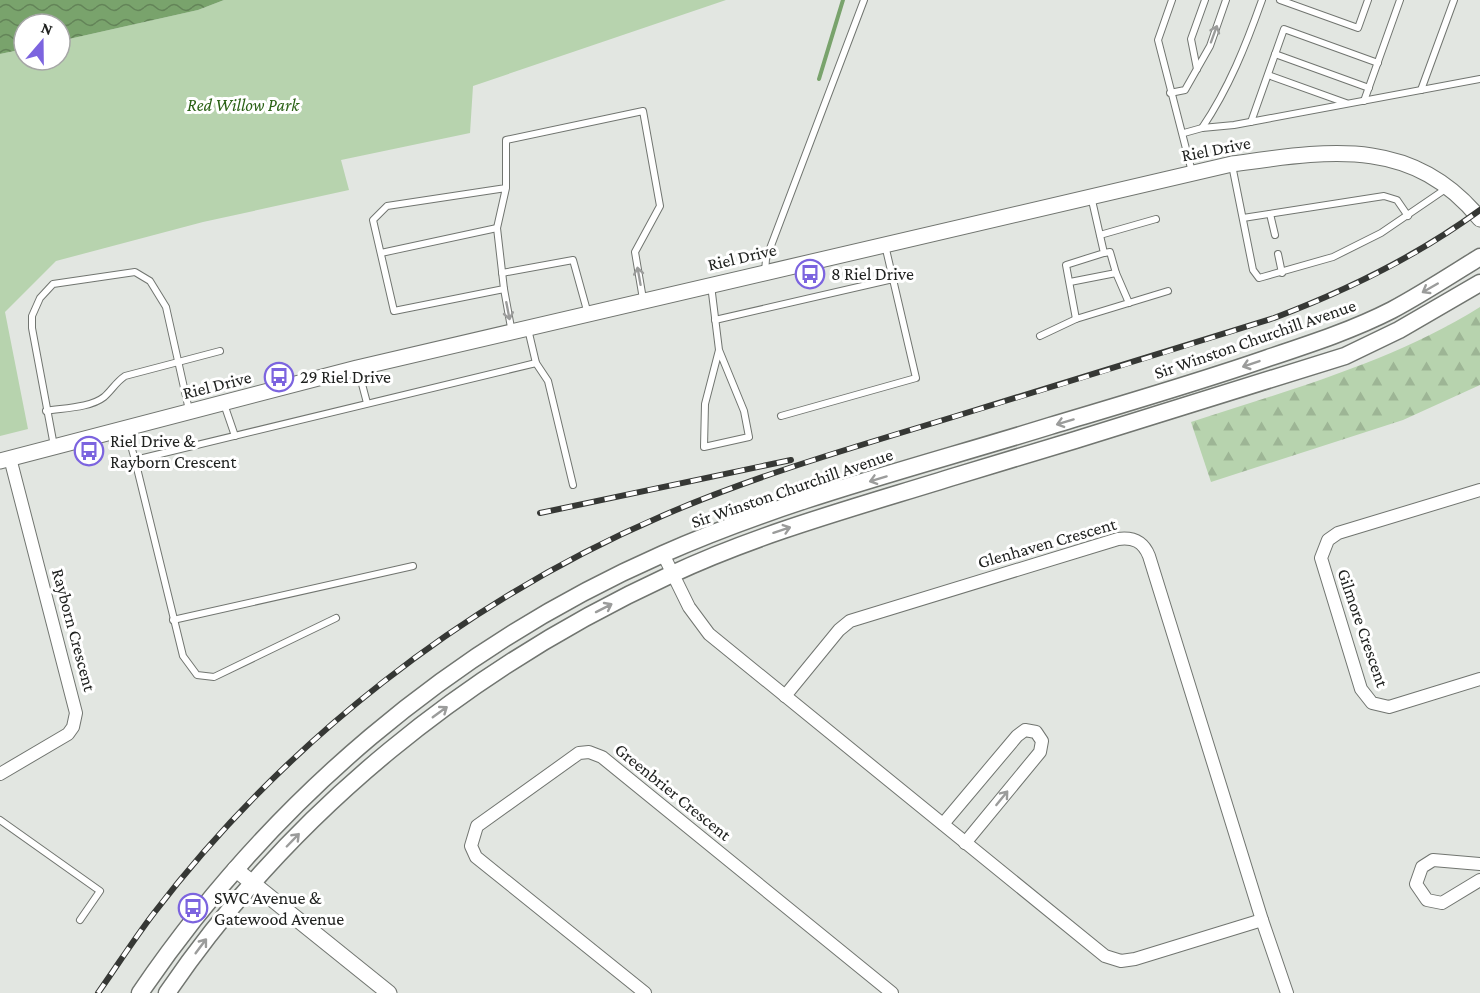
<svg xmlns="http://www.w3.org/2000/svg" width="1480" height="993" font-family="'Crimson Pro',serif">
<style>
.forest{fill:url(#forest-firs)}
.green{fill:#b7d3ae}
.water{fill:url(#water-waves)}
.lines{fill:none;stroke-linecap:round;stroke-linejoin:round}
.stream{stroke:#79a36c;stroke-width:4}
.service-casing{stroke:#717570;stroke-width:8}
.minor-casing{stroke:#717570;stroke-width:14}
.tertiary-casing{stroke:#717570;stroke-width:17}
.secondary-casing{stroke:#717570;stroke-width:19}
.service{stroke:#fff;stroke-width:6}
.minor{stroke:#fff;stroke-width:12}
.tertiary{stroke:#fff;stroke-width:15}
.secondary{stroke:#fff;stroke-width:16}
.rail-casing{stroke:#363835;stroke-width:6}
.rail{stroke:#fff;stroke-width:4;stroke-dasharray:11;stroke-linecap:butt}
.oneway{stroke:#9b9c9b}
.labels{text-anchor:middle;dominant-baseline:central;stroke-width:6;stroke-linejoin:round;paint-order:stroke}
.park-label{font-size:18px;font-style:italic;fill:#2a6115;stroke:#fff}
.street-label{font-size:18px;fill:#202220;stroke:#fff}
.poi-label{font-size:18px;fill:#202220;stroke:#fff;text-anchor:start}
</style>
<defs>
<pattern id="forest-firs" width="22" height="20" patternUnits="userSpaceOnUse" patternTransform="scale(1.5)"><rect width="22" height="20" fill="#b7d3ae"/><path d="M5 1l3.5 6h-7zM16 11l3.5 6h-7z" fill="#9db595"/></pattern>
<pattern id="water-waves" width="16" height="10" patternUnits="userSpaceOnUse" patternTransform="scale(1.5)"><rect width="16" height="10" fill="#79a36c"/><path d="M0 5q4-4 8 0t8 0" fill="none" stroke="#638458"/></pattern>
</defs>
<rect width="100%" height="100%" fill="#e2e6e1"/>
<path class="forest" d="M1480,307V385L1403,420L1211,482L1191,422C1289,390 1392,362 1480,307Z"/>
<polygon class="green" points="224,0 726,0 473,86 470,133 341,160 349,190 203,222 56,261 5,312 28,429 0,436 0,54 24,49 24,60 60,60 60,41 198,10"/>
<polygon class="water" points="0,0 224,0 198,10 60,41 60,24 24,24 24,49 0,54"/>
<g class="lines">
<polyline class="stream" points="819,79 843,0"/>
<g class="service-casing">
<g id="service">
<polyline points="1172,0 1158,40 1192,172"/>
<polyline points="1280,0 1358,28 1368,0"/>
<polyline points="1275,54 1369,88"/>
<polyline points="1197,69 1191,39 1205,0"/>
<polyline points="1268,75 1346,103"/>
<polyline points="1421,90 1454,0"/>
<polyline points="1170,93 1185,90 1210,46 1226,0"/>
<polyline points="1364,101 1400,0"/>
<polyline points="1251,122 1284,29 1378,63"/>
<polyline points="1202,128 1234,125 1480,79"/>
<path d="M1184,133L1202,128C1229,88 1246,45 1262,0"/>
<polyline points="1232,165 1253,270 1259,278 1333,257 1381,233 1447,188"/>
<polyline points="506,188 497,228 504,289 394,311 373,220 387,206 506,188 506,140 643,111 660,206 635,252 643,299"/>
<polyline points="1091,196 1104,253 1066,265 1076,319 1168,291"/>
<polyline points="1270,214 1275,235"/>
<polyline points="1243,218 1384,196 1397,200 1408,216"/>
<polyline points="1100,235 1156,219"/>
<polyline points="381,253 497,228"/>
<polyline points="1278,254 1282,273"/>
<polyline points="765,272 766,259 864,0"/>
<polyline points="502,273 573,260 588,314"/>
<polyline points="1116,273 1129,303"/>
<polyline points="1070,282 1116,273 1110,252 1104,253"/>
<polyline points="711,285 719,350 705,404 704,447 749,437 744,411 719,350"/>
<polyline points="504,289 512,333"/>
<polyline points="715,320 893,279"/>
<polyline points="528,329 536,363 548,381 573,485"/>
<polyline points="1040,336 1076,319"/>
<polyline points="358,369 367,403"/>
<polyline points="224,404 235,436"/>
<path d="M46,411C63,408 90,408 104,397C112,390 116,382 125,376L220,351"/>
<polyline points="781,416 916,378 885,245"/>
<polyline points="126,428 135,460"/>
<polyline points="54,446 32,328 32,316 40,298 53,284 135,272 150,281 166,307 189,410"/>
<polyline points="336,618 214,677 197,675 183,656 135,460 536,363"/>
<polyline points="173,620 413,566"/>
<polyline points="0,820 100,891 80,920"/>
</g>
</g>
<g class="minor-casing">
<g id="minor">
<polyline points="1480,490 1338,533 1328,540 1321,558 1361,689 1372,703 1389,707 1480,679"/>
<polyline points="663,554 689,607 709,634 1105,956 1121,961 1135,959 1262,920"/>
<path d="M785,696L839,630L850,621L1118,539C1133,537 1143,541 1149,556L1262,920L1287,993"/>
<polyline points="0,774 68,734 73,727 76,713 10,458"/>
<polyline points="943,824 1017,736 1025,730 1036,732 1042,741 1040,752 965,843"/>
<polyline points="1480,864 1433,860 1422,867 1416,884 1427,900 1442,903 1480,880"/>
<polyline points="645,993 476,857 471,846 477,826 579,753 589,752 602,757 892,993"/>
</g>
</g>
<g class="tertiary-casing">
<g id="tertiary">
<path d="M0,461L357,368L1232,164C1327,151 1412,135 1480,219"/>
<polyline points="235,869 389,993"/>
</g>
</g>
<g class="secondary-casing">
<g id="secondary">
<path d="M140,993C270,802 451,647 663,554C787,499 921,466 1050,426C1123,404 1196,383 1268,358C1310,344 1353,330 1392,310C1422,294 1451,275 1480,257"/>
<path d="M167,993C291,811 470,667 670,575C762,532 860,506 956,476C1086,437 1216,397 1345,356L1399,330L1480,283"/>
</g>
</g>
<use href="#service" class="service"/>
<use href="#minor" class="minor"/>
<use href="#tertiary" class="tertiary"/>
<use href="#secondary" class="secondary"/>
<g class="rail-casing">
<g id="rail">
<polyline points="540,513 791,460"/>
<path d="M98,993C117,966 134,939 154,913C285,742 464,601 662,516C756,475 855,447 953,417C1060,385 1167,352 1274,318C1348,290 1416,257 1480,210"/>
</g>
</g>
<use href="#rail" class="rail"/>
</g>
<defs><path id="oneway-shaft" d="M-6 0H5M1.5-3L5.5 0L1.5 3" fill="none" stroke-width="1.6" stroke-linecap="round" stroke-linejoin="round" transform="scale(1.5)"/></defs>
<g class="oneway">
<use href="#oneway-shaft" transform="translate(1214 34) rotate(-70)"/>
<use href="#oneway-shaft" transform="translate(639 276) rotate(-100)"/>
<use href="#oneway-shaft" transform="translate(1430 288) rotate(150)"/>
<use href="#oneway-shaft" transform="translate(508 311) rotate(79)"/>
<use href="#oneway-shaft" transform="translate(1251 364) rotate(161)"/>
<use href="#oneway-shaft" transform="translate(1065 422) rotate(163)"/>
<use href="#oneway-shaft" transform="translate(878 479) rotate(163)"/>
<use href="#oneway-shaft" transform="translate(782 530) rotate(-18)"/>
<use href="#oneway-shaft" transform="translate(604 608) rotate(-27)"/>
<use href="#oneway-shaft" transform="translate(440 712) rotate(-36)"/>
<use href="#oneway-shaft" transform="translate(1002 798) rotate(-51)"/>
<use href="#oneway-shaft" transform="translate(293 840) rotate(-46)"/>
<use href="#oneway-shaft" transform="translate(201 946) rotate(-53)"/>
</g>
<defs>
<g id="bus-ring" transform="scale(1.5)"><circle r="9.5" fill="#fff" stroke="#7c64df" stroke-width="1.5"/><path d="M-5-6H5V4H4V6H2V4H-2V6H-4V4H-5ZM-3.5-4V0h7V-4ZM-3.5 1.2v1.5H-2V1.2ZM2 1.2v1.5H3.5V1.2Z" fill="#7c64df"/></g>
</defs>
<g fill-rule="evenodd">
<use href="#bus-ring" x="810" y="274"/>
<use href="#bus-ring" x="279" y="377"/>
<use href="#bus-ring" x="89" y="451"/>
<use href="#bus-ring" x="193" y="908"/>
</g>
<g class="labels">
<g class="park-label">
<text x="243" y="105">Red Willow Park</text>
</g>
<g class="street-label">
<text transform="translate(1216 149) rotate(-11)">Riel Drive</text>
<text transform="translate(742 257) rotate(-13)">Riel Drive</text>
<text transform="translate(1255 339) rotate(-19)">Sir Winston Churchill Avenue</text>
<text transform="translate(217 385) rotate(-14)">Riel Drive</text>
<text transform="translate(792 488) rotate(-19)">Sir Winston Churchill Avenue</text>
<text transform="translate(1047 543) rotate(-16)">Glenhaven Crescent</text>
<text transform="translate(1363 628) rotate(71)">Gilmore Crescent</text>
<text transform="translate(74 630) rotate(75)">Rayborn Crescent</text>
<text transform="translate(673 792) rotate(39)">Greenbrier Crescent</text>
</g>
<g class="poi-label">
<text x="831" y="274">8 Riel Drive</text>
<text x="300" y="377">29 Riel Drive</text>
<text x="110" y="441">Riel Drive &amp;<tspan x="110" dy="21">Rayborn Crescent</tspan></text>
<text x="214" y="898">SWC Avenue &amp;<tspan x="214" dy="21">Gatewood Avenue</tspan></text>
</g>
</g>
<g transform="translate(42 42) rotate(20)"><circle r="28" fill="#ffffff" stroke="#a6a7a6" stroke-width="1.5"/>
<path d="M0-4.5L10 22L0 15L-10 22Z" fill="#7c64df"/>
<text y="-9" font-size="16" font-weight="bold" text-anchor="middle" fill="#202220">N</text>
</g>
</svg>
